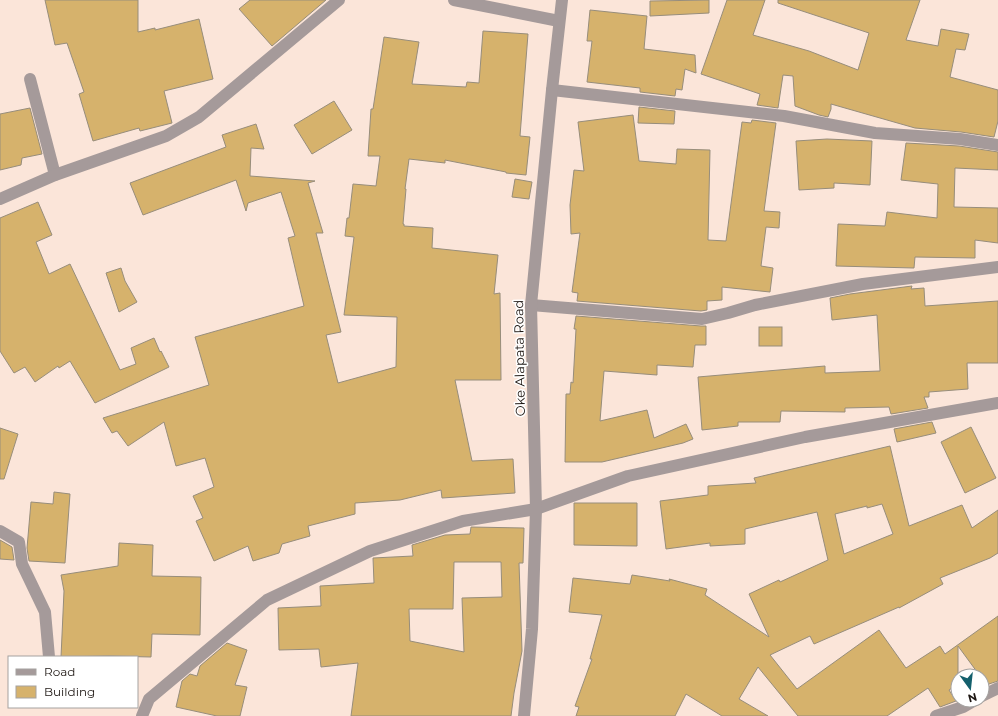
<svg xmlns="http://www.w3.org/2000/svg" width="998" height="716" font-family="Montserrat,sans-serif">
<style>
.building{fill:#d6b26c;stroke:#978d7b;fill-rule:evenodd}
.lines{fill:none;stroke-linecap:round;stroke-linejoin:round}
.street{stroke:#a59a9a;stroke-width:12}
.labels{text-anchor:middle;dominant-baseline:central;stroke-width:3;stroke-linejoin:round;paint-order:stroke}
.street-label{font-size:13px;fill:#1d1612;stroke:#fff}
</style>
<rect width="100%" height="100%" fill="#fbe5d9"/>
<g class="building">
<polygon points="45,0 138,0 138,32 155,28 155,30 199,19 213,79 164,91 172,123 140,131 139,128 93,141 79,94 84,92 67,43 55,45"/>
<polygon points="250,0 326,0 272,46 239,9"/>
<polygon points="709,0 709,13 650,16 650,1"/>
<polygon points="727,0 765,0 753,35 809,51 858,70 869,33 778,3 778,0 920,0 906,40 938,46 941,29 969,34 965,50 956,49 950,77 998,90 998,121 994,137 961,132 915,128 831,104 831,109 828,117 819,115 795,106 793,76 783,75 778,108 757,105 760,94 701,74"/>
<polygon points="590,10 647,16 644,49 695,55 696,73 685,69 682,90 676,89 675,96 640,92 640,88 587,82 592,41 587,41"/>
<polygon points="483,31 528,34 520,136 530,137 526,175 506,173 506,172 445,160 445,163 409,159 405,189 406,189 403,224 404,224 404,226 433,228 432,248 498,255 494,294 500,293 501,380 455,380 472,461 513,459 515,493 442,498 441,490 400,500 355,503 355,514 308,526 310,536 282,544 279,553 253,561 248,546 214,561 196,521 203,518 193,496 214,487 205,458 176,466 164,422 128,446 117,431 112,433 103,418 209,385 195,337 304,306 288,238 295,236 281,192 248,203 246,211 236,180 143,215 130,183 226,147 222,135 256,124 264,149 251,148 250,176 315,181 308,183 323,233 316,233 341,332 326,335 338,383 396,367 397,317 344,315 354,237 345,236 347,218 349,218 353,184 376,186 380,156 368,156 371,109 373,109 384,37 419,42 412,84 466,87 467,82 479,83"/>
<polygon points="334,101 352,130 312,154 294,125"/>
<polygon points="639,107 675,111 674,124 638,123"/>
<polygon points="30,108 42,154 22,158 21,165 0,170 0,114"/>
<polygon points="633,115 639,161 676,164 677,149 710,150 708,240 726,241 742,122 751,123 752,120 776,123 764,211 780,212 779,228 766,227 761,266 773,268 770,292 722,287 722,300 707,301 707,310 701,311 577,301 578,293 572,292 580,233 571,234 570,205 574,170 584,171 578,122"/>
<polygon points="827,139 872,141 870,185 834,183 834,188 799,190 796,141"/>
<polygon points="906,143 959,146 998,152 998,170 955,168 954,207 998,208 998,243 975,240 975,258 915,257 914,268 836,266 838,224 885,226 887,212 937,218 938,184 901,180"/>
<polygon points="515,179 532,182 529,199 512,197"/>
<polygon points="38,202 52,235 36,242 49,274 70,264 120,370 136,364 131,348 154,338 160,352 161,351 169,367 95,403 70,361 59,368 58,366 35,382 25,367 14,373 0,351 0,218"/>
<polygon points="121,268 125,281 137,302 119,312 106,273"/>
<polygon points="912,286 911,289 924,288 925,306 998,301 998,363 967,363 968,389 929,392 929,397 924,397 928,408 891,414 889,407 845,408 845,412 781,411 780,422 738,422 738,426 702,430 698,377 825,366 825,373 880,371 877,315 832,320 830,298 850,294"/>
<polygon points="576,316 701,326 706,326 706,345 695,345 693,367 657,365 657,375 604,371 600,421 647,410 654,438 686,424 693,439 683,443 602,462 565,462 566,394 570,394 571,382 573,383 576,329 574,329"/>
<rect x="759" y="327" width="23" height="19"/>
<polygon points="932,422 936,433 897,442 894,429"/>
<polygon points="971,427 996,478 965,493 941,442"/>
<polygon points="0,428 18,434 4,479 0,479"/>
<path d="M890,446L909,526L962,505L972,528L998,510V553L990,558L940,578L943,584L899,608V607L814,644L810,636L770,655L797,689L879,630L906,668L940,646L945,654L998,616V681L986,685L982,679V676H980L958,646V684L949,690L956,701L940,707L928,688L887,716H798L758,667L739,699L768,716H722L686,694L675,716H576L579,707L575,706L592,659H590L602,615L569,612L573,578L630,584L632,575L670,581L669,579L707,589L705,595L769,637L749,594L779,580L780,582L828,560L817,512L745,529V544L710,546V543L666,549L660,501L708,495V486L756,483L754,478ZM882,504L893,534L844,554L835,514L867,506V508Z"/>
<polygon points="54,492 70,494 65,563 29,561 27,548 31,502 53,504"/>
<polygon points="574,503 637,503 637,546 574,545"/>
<path d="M471,527L524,528L523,563H519L522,651L514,693L511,716H351L358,663L321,667L319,649L279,650L278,608L321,606L320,586L374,583L373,558L413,556L412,545L445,535L470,534ZM454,562H501L502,597L462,598L464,652L410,641L409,609H453Z"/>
<polygon points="0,540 12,547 14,560 0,559"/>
<polygon points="119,543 153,545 152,576 201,577 200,635 152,634 151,657 109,656 61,657 64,591 61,575 118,566"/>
<polygon points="227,643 247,650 235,685 247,687 240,716 217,716 176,707 182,681 190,674 197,676 200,666"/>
</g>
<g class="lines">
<g class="street">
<polyline points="454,0 559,21"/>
<polyline points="30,79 55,175"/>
<polyline points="552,90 784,116 875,133 960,139 998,145"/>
<polyline points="0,199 55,175 166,136 199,117 339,0"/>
<polyline points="531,305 702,319 728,313 755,305 863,284 998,267"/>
<polyline points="0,531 19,542 22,564 45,612 49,657"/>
<polyline points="982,696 998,688"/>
<polyline points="142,716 149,699 267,600 370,551 463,521 536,509 628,476 805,437 998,403"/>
<polyline points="524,716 532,629 536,509 531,305 552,90 562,0"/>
<polyline points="936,716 963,707 975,700"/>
</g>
</g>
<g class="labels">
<g class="street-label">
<text transform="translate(519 358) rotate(-91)">Oke Alapata Road</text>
</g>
</g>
<rect x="8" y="656" width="130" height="52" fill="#ffffff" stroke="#a5a2a0"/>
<rect x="16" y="669" width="20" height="6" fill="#a59a9a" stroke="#a5a2a0"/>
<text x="44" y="676" font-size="12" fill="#1d1612">Road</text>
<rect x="16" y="686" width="20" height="12" fill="#d6b26c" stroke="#a5a2a0"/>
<text x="44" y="696" font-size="12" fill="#1d1612">Building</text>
<g transform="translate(970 688) rotate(165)"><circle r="19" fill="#ffffff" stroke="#a5a2a0"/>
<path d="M0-3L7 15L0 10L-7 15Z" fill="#14606d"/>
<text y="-6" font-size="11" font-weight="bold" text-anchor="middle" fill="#1d1612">N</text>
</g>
</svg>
